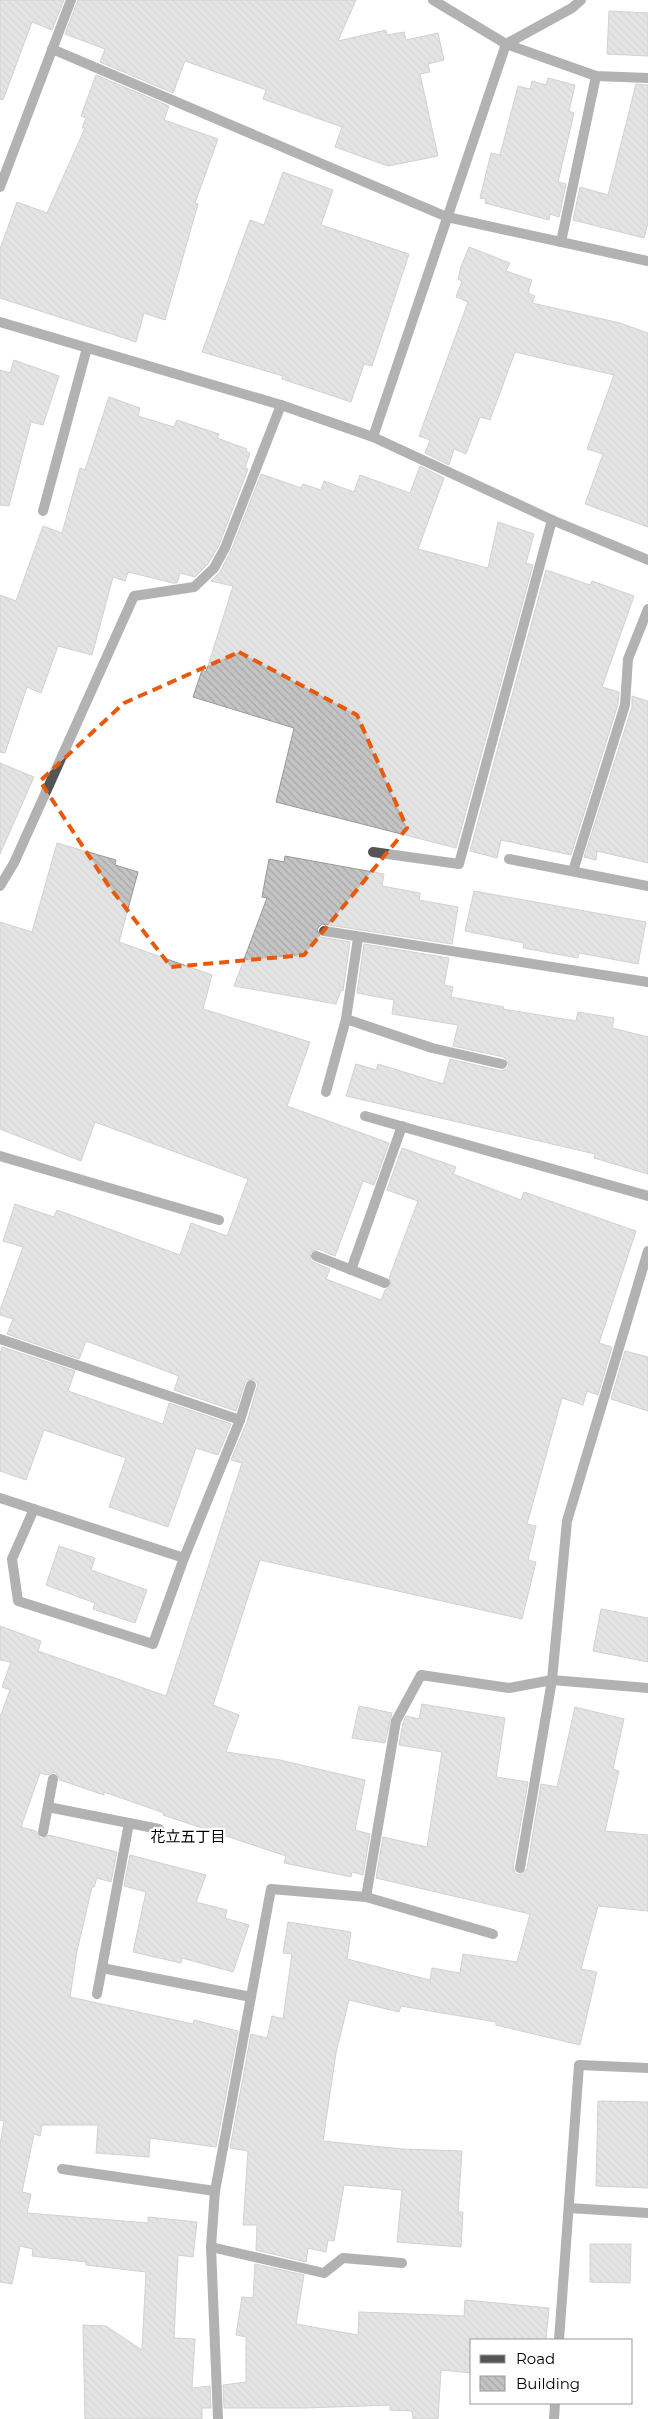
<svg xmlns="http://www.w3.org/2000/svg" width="648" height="2419" font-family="Montserrat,'Noto Sans JP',sans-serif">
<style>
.building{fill:url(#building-back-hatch);stroke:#999}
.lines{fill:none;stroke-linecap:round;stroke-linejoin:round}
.service{stroke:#555;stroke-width:10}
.minor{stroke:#555;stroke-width:10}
.marked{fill:none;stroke:#e8590c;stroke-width:4;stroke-dasharray:10 6;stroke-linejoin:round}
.labels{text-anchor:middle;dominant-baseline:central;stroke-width:4.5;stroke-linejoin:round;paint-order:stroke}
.neighbourhood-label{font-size:15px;fill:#000;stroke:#fff}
</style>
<defs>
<pattern id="building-back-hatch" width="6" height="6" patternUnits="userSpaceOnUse" patternTransform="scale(1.25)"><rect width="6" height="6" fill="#c4c4c4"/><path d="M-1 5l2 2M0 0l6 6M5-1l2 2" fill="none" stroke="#a7a7a7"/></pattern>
</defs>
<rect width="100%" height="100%" fill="#fff"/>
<g class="building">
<polygon points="0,0 64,0 52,30 32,22 3,100 0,99"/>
<polygon points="78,0 356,0 338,41 386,30 387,35 404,32 406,40 438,33 444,60 428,64 430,72 420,74 438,156 388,166 335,147 342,127 263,99 266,90 185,61 173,93 100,62 105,49 65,34"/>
<polygon points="609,11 648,13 648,56 607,54"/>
<polygon points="96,75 169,106 164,120 218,139 195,203 198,204 165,320 144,313 136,342 0,298 0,249 17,202 47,213 85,128 82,128 86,118 81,116"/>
<polygon points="548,78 575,85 569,111 574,113 558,182 566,184 559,217 550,214 549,220 485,203 486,199 480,198 491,153 500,155 518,86 530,89 532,81 546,85"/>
<polygon points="636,84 648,85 648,223 644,238 573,220 580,187 608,195"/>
<polygon points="283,172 333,190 321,225 409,254 372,366 364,364 351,402 282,379 283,376 202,352 250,220 264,225"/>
<polygon points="469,247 510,263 506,271 532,280 528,293 535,296 532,303 620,323 648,333 648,527 585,504 603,454 587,449 614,375 515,352 490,420 480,417 466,454 454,449 449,465 425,453 430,440 419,436 468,302 456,297 462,281 458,279 461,267"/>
<polygon points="14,360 59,376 43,425 31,422 9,506 0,505 0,370 10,373"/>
<polygon points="109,397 140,408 138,416 174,427 177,420 219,434 217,438 247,449 246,451 250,453 245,468 248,469 219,545 208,564 195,577 180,573 177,583 173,583 128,572 125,581 113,577 92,655 58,646 41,693 27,687 5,753 0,752 0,595 16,601 43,526 62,533 80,468 85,470"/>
<polygon points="420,466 444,478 418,549 488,568 498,522 534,534 526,563 533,565 456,848 276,802 294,728 193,697 202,670 206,672 233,586 211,581 220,572 231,551 261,474 301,488 303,484 321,490 324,481 354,492 360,475 410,493"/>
<polygon points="546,570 590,585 592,581 634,596 602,687 619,692 618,704 571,855 501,840 497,858 470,851"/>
<polygon points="632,696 648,701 648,863 597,851 596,860 584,857 632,707"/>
<polygon points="0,763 34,777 0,854"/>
<polygon points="57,843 116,860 115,865 138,872 119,942 212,975 203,1009 310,1042 287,1106 389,1143 374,1185 363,1181 335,1256 318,1249 310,1253 311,1261 330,1269 326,1279 381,1300 385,1290 391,1286 389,1278 418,1201 387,1190 402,1148 456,1167 453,1174 521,1200 524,1192 636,1231 599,1343 612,1347 598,1395 587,1391 583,1405 562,1398 527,1524 536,1526 528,1560 536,1562 522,1619 260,1560 213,1705 239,1715 226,1752 280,1760 365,1780 355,1830 370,1834 363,1875 352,1872 351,1877 284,1863 286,1856 163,1815 164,1813 104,1792 104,1795 60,1780 55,1772 47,1775 40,1773 21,1827 36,1831 41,1839 49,1835 117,1852 111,1882 97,1878 94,1887 92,1887 77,1951 70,1997 193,2024 194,2020 238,2031 216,2147 150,2138 149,2157 96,2153 98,2125 42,2125 40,2136 34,2134 22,2192 31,2194 27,2213 148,2223 148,2217 197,2222 193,2257 178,2255 174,2338 195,2339 192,2388 210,2386 211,2408 202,2408 202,2419 85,2419 83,2325 106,2326 142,2350 146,2272 86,2265 86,2262 32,2256 33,2249 20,2246 12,2284 0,2282 0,2145 4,2121 0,2120 0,1717 10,1690 2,1687 11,1662 0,1660 0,1626 41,1641 38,1651 166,1696 242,1463 231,1460 247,1422 258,1384 254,1379 246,1380 236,1411 174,1390 179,1376 86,1341 79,1359 7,1334 13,1319 0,1315 0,1310 23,1247 3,1241 15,1204 54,1217 57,1210 180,1255 191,1223 227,1236 248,1179 95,1122 81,1161 0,1129 0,922 32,932"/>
<polygon points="285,856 384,874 382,886 420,893 419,900 458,907 452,944 322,924 317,929 320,937 350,942 343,991 341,990 336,1004 234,986 267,898 262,897 269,859 284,862"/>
<polygon points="474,891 646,922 638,964 579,953 578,958 523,948 524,943 465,931"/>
<polygon points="364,944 449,958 444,985 453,987 451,997 504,1007 503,1009 576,1021 578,1012 614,1018 612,1028 648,1037 648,1174 594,1158 595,1154 346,1096 356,1064 376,1070 378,1064 443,1084 450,1059 501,1071 507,1069 509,1065 504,1057 453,1046 458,1025 392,1014 394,1000 357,993"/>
<polygon points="2,1347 75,1371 68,1391 163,1424 169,1403 231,1424 218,1455 196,1448 168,1527 109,1507 126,1458 44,1430 26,1480 0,1471 0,1354"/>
<polygon points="625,1351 648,1357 648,1411 611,1399"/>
<polygon points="59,1546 95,1558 91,1570 147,1590 135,1623 93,1609 95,1603 46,1585"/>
<polygon points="601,1609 648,1618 648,1662 593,1651"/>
<polygon points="422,1704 505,1718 496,1777 528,1782 513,1867 515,1873 519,1875 527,1869 541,1784 557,1787 575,1707 624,1719 613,1769 619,1771 605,1831 648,1835 648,1911 598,1906 581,1969 597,1972 580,2045 496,2025 496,2022 401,2006 399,2012 349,2000 336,2053 323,2141 403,2149 462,2151 458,2212 463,2212 461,2247 397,2242 402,2190 344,2185 334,2241 328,2240 326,2252 308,2248 306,2262 256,2250 257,2225 243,2225 248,2151 230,2148 251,2034 267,2038 272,2016 283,2019 292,1954 283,1953 288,1922 351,1932 347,1959 430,1980 432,1968 460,1973 463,1954 517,1962 530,1914 376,1878 383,1837 427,1847 442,1752 399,1745 403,1723 406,1716 419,1719"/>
<polygon points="359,1706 392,1713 385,1743 352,1738"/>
<polygon points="130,1855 206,1875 196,1902 227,1910 225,1918 249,1925 233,1972 182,1958 181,1963 133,1952 146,1892 124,1886"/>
<polygon points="598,2101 648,2102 648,2188 596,2186"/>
<polygon points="590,2244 631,2244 630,2283 590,2282"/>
<polygon points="255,2264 304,2275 296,2324 358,2335 359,2312 464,2316 465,2300 549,2308 546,2340 472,2340 472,2373 441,2370 438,2419 413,2419 412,2411 390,2410 390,2405 305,2408 224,2408 223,2385 246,2382 246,2337 236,2335 242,2297 253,2298"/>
</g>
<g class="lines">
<g class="service">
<polyline points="43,511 87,348"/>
<polyline points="373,852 459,864 552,520"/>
<polyline points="509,859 648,886"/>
<polyline points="573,871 625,705 628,659 648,609"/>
<polyline points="324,931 648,982"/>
<polyline points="346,1019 432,1048 502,1064"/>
<polyline points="326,1092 346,1019 358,938"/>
<polyline points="365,1116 648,1196"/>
<polyline points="0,1156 219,1220"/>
<polyline points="316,1256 385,1283"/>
<polyline points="351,1270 402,1126"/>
<polyline points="0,1339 240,1420 184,1558 0,1498"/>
<polyline points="240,1420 251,1385"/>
<polyline points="34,1509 12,1559 18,1601 153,1644 184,1558"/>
<polyline points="520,1868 552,1680 648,1688"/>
<polyline points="366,1897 493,1934"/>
</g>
<g class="minor">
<polyline points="433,0 506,44 596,76 648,78"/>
<polyline points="52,49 447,217 648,261"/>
<polyline points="0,187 71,0"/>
<polyline points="561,242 596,76"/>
<polyline points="0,322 281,405 373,437 552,520 648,560"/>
<polyline points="373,437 506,44 572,8 581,0"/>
<polyline points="0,886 14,863 134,596 194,587 214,568 225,548 281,405"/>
<polyline points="48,1807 159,1829"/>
<polyline points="43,1832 53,1779"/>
<polyline points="102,1968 251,1997"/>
<polyline points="97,1994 129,1823"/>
<polyline points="62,2169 215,2191"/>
<polyline points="569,2208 648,2213"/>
<polyline points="211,2247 324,2273 343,2258 402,2263"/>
<polyline points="559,2340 579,2065 648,2068"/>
<polyline points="218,2419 211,2247 215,2191 271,1889 366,1897 396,1721 421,1675 509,1688 552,1680 567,1521 648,1251"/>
<polyline points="554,2419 555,2403"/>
</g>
</g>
<path d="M0 0H648V2419H0ZM239,652L357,715L407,828L304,955L171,967L108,885L40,781L124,703Z" fill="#fff" fill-opacity=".55" fill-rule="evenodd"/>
<path class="marked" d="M239,652L357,715L407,828L304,955L171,967L108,885L40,781L124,703Z"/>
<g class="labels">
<g class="neighbourhood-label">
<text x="188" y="1836">花立五丁目</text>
</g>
</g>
<rect x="470" y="2339" width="162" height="65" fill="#ffffff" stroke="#999999"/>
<rect x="480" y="2355" width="25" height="8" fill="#555555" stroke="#999999"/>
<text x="516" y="2364" font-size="15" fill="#000000">Road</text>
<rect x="480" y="2376" width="25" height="15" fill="url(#building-back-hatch)" stroke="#999999"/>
<text x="516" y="2389" font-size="15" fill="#000000">Building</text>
</svg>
